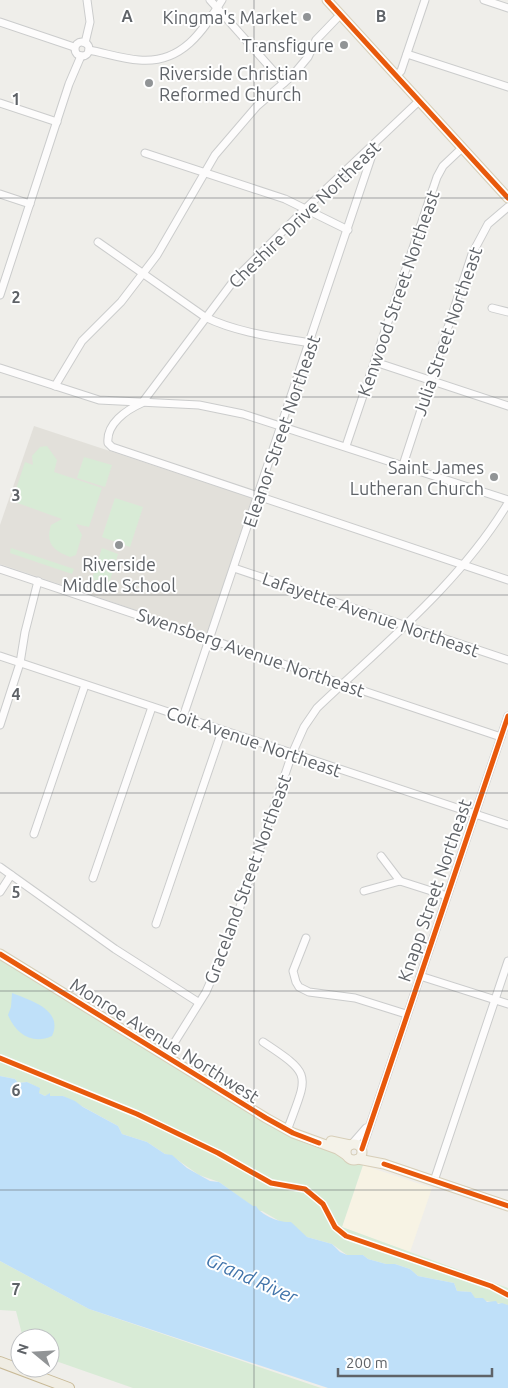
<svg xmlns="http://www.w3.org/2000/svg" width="508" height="1388" font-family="Ubuntu,sans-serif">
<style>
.commercial{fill:#f7f3e4}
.education{fill:#e2e0da}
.green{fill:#d8ebd6}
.water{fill:#bfe0f9}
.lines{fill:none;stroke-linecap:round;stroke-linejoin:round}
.minor-casing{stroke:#cbcccc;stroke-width:9}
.major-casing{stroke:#d7ceb8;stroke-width:11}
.highway-casing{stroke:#c8b996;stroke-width:12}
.minor{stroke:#fdfcfc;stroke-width:7}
.major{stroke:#f4f2e9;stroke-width:9}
.highway{stroke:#f0ede3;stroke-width:10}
.cycleway-casing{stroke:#fff;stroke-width:8}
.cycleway{stroke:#e8590c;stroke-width:5}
.grid{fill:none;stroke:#5f6368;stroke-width:1;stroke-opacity:0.55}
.poi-dot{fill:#919496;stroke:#fff;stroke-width:2}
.labels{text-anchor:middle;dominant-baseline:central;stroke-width:4;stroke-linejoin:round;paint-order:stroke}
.poi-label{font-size:18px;fill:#5f6368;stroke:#fff;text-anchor:end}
.street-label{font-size:18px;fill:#5f6368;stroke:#fff}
.water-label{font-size:19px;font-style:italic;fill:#4174aa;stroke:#fff}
.grid-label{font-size:16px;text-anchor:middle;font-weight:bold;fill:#5f6368;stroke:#fff;stroke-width:4;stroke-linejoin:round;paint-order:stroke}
</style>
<rect width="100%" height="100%" fill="#efeeea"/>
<polygon class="commercial" points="363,1165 432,1188 410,1252 342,1227"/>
<polygon class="education" points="34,426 252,498 207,634 0,564 0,525"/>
<g class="green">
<path d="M47,446L57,460L54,472L102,488L89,527L76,524L82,535L76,555L70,557C54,551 45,544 51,525L62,519L12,501L25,462L33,465L32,456L40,447Z"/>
<polygon points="84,457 112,465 105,487 77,478"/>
<polygon points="115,498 143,507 130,547 102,537"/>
<polygon points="11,548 74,569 72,574 10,553"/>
<polygon points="102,548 118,554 109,584 92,579"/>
<polygon points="0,959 266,1122 338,1151 349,1161 361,1163 363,1165 342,1227 508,1288 508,1305 475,1299 471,1292 457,1291 454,1283 418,1276 410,1269 395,1264 386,1264 368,1259 363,1255 347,1255 332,1244 307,1237 262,1211 259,1211 219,1182 199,1175 172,1156 165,1154 147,1142 122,1134 118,1126 87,1109 63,1096 50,1096 50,1094 45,1096 39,1093 39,1088 27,1082 18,1083 15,1079 0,1076"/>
<polygon points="0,1261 89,1309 321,1388 133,1388 50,1359 50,1338 23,1338 16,1311 0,1310"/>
</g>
<g class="water">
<path d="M12,993C30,1000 64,1010 52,1036C32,1045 16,1034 8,1015L11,1007Z"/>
<path d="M0,1076L15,1079L18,1083L27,1082L40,1088L39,1093L45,1096L50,1093V1096H63L75,1101L83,1107L118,1126L122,1134L147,1142L165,1154L172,1155L187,1168L210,1181L219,1182L253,1206H256C261,1215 279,1223 291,1222L307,1237L332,1244L340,1252L347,1255H363L368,1259L386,1264H395L410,1269L418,1276L454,1283L457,1291L471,1292L475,1298H483L487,1302L496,1301L498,1304L502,1303L508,1305V1388H328L89,1309L0,1261Z"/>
</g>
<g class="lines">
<g class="minor-casing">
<g id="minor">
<polyline points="210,0 284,83"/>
<polyline points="484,0 508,8"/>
<polyline points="0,22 74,47"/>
<circle cx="82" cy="49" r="7"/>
<polyline points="85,43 90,22 87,0"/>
<path d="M89,50C105,53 123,59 139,60C182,64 203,31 222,0"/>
<polyline points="407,54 508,87"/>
<polyline points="396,76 401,71 425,0"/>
<path d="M419,101L305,209L235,279L142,403C126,410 106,424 108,443L112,447L508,580"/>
<polyline points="0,103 57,122"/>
<polyline points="145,153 285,199 348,230"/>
<polyline points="0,194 30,204"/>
<path d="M98,242L205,317C238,333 275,337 311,343"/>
<polyline points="0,295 69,84 81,56"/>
<polyline points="492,308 508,312"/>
<polyline points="375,362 508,406"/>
<polyline points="0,368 99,400 199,405 243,414 508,500"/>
<polyline points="55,386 82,341 121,302 157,255 215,155 257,106 293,75 308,57 316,40 340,15"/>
<polyline points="346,446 437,177 443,166 462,148"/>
<polyline points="403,465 472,254 488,224 508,207"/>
<polyline points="234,568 508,660"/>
<polyline points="0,569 501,737"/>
<polyline points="0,656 508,825"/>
<polyline points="183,717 375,146"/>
<polyline points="0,725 20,663 25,632 38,581"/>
<polyline points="34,834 85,685"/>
<polyline points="381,856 400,881"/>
<polyline points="0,867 115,949 198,1002"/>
<polyline points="93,878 152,707"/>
<polyline points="400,881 447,896"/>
<polyline points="364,891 400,881"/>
<polyline points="0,892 11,875"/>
<polyline points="156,924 222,731"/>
<polyline points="306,938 293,971 296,982 299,987 309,992 355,998 406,1014"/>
<polyline points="420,976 508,1004"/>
<path d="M263,1042C313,1075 308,1074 288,1128"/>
<path d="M166,1056L206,992L229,939L292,754L304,727L317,708C384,644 460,583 508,503"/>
<polyline points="352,1144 366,1128"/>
<polyline points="362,1149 508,716"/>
<polyline points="434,1181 508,961"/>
</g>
</g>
<g class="major-casing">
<g id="major">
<polyline points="327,0 508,198"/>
<polyline points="0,954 266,1118 293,1133 337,1149 346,1155"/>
<polyline points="331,1141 350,1145"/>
<circle cx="354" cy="1152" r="8"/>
<polyline points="358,1159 384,1164 508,1206"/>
</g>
</g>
<g class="highway-casing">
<polyline id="highway" points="0,1362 69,1388"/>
</g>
<use href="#minor" class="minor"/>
<use href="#major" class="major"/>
<use href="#highway" class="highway"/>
<g class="cycleway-casing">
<g id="cycleway">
<polyline points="327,0 508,198"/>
<polyline points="0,954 266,1118 293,1133 319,1143"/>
<polyline points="0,1058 137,1114 218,1153 271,1183 305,1189 323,1204 335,1227 346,1236 491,1286 508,1295"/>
<polyline points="362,1149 508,716"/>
<polyline points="384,1164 508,1206"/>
</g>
</g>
<use href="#cycleway" class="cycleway"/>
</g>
<path class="grid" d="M254,0V1388M0,198H508M0,397H508M0,595H508M0,793H508M0,991H508M0,1190H508"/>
<g class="poi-dot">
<circle cx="307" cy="17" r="5"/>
<circle cx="344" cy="45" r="5"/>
<circle cx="149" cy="83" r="5"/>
<circle cx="494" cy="477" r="5"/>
<circle cx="119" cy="545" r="5"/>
</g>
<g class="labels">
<g class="poi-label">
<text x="297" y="17">Kingma's Market</text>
<text x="334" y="45">Transfigure</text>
<text x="159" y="73" text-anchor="start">Riverside Christian<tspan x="159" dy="21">Reformed Church</tspan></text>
<text x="484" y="467">Saint James<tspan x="484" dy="21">Lutheran Church</tspan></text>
<text x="119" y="564" text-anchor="middle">Riverside<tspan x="119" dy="21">Middle School</tspan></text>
</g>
<g class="street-label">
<text transform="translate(304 214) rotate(-44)">Cheshire Drive Northeast</text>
<text transform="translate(398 293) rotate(-71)">Kenwood Street Northeast</text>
<text transform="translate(447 331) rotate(-71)">Julia Street Northeast</text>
<text transform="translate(281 431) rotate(-71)">Eleanor Street Northeast</text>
<text transform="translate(371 614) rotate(19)">Lafayette Avenue Northeast</text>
<text transform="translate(251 652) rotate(19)">Swensberg Avenue Northeast</text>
<text transform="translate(254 741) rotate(19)">Coit Avenue Northeast</text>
<text transform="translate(247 879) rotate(-70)">Graceland Street Northeast</text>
<text transform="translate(434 890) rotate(-71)">Knapp Street Northeast</text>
<text transform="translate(165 1040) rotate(32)">Monroe Avenue Northwest</text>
</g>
<g class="water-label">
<text transform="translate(252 1278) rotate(24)">Grand River</text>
</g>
</g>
<g class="grid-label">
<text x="127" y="22">A</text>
<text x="381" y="22">B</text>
<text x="16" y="105">1</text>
<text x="16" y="303">2</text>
<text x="16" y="501">3</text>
<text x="16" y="700">4</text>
<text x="16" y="898">5</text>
<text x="16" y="1096">6</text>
<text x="16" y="1295">7</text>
</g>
<g transform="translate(35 1353) rotate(288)"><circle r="24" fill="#ffffff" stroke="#bfc1c3"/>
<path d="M0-4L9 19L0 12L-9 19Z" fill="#919496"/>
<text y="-8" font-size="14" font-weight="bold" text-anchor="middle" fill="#5f6368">N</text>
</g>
<path d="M338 1368v8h154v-8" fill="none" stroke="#5f6368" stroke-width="2.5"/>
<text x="346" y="1368" font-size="15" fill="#5f6368" stroke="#ffffff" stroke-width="4" paint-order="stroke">200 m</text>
</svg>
